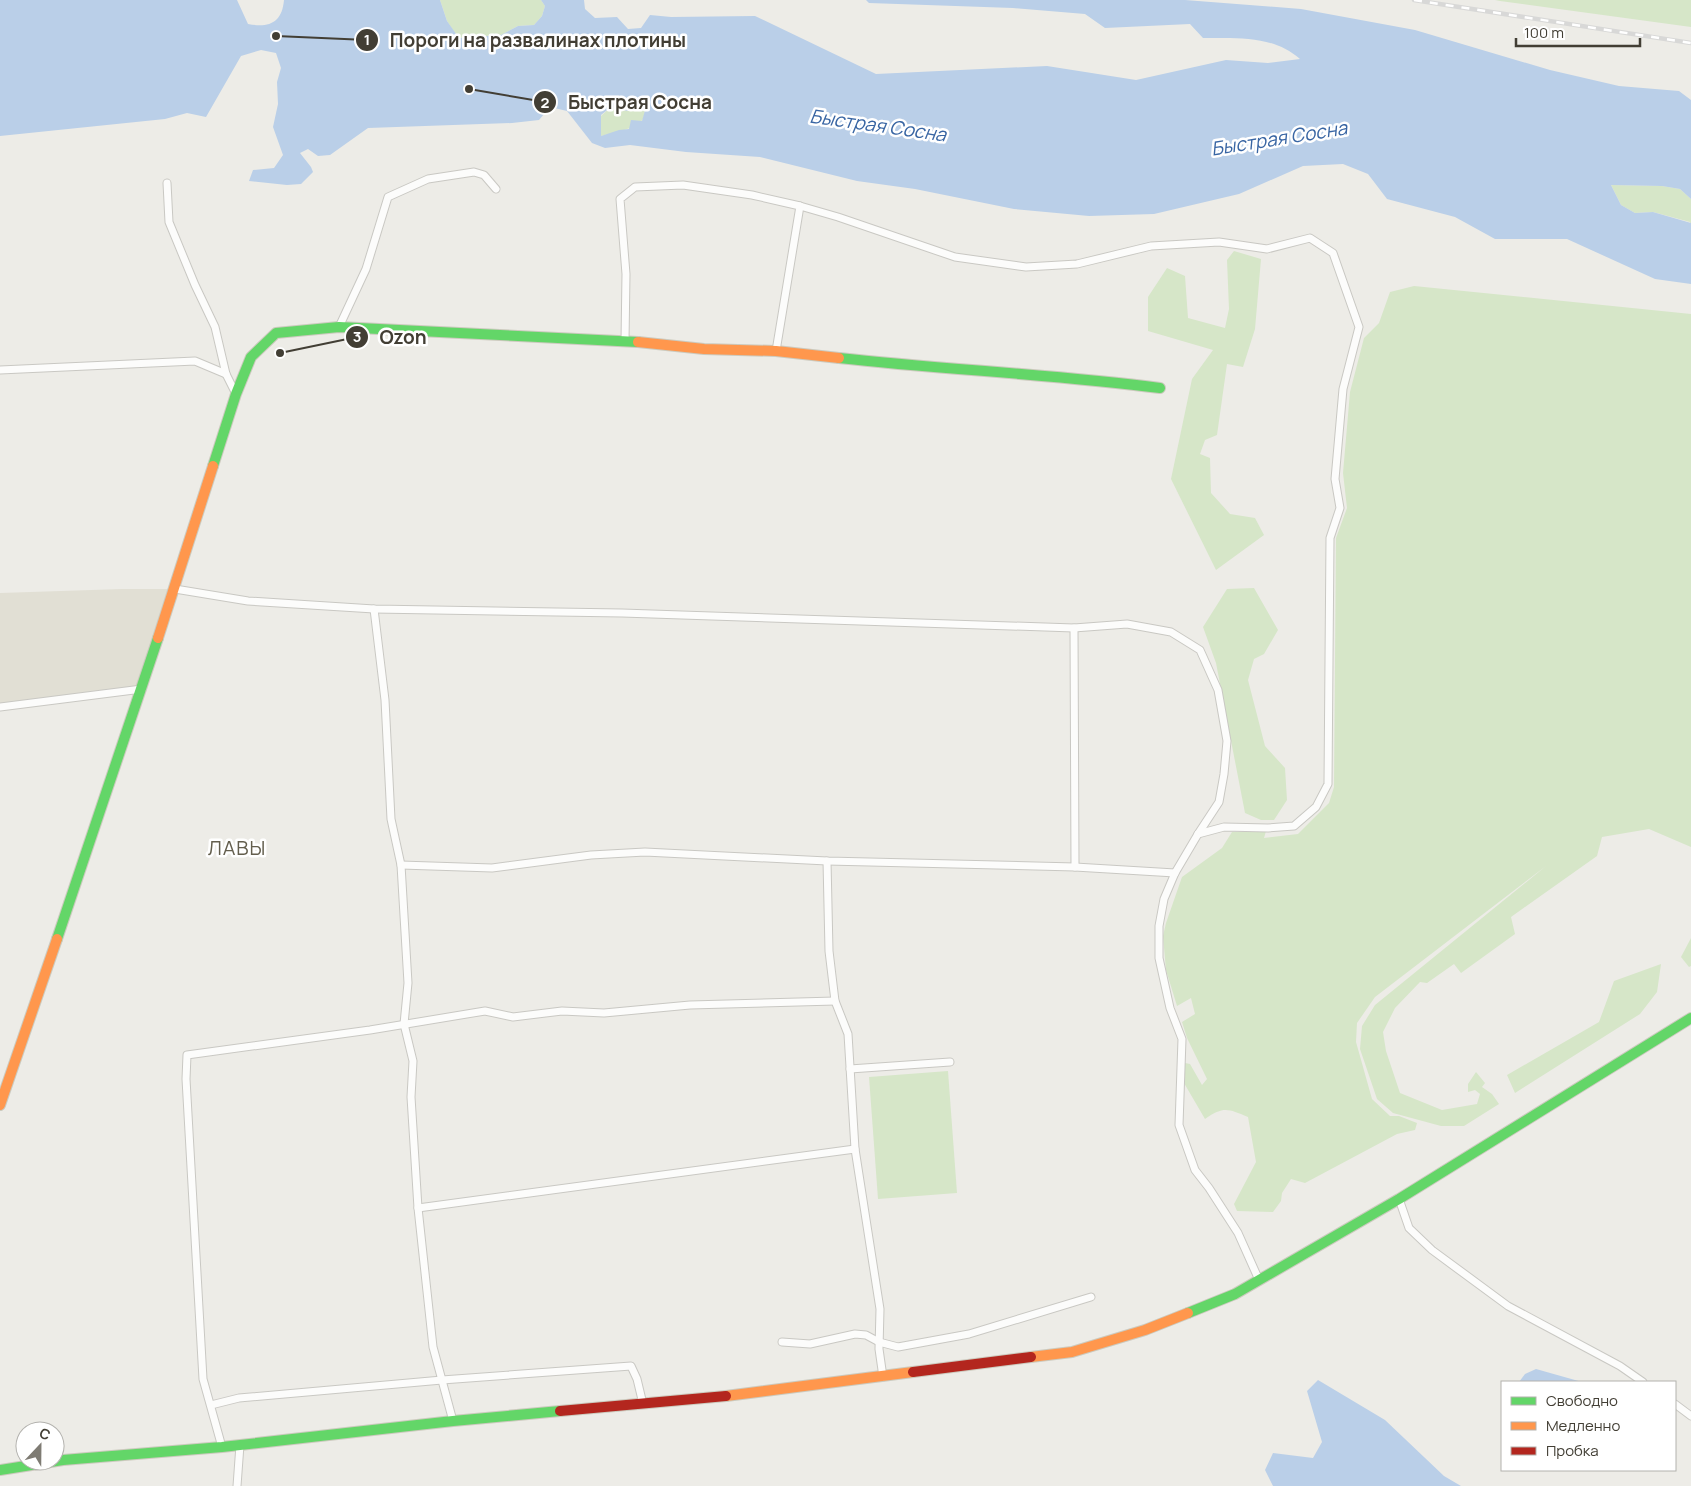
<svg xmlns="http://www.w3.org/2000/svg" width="1691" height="1486" font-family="Manrope,sans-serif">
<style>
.residential{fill:#e1dfd4}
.green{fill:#d6e6c8}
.water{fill:#bacfe8;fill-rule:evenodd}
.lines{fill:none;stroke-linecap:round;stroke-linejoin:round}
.street-casing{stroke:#c9c8c3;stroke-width:9}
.fast-casing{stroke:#cccabe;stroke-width:12}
.slow-casing{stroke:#cccabe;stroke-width:12}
.jam-casing{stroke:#cccabe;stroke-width:12}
.street{stroke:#fcfcfb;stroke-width:7}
.fast{stroke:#63d668;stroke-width:10}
.slow{stroke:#ff974d;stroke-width:10}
.jam{stroke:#b3261e;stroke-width:10}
.rail-casing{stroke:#d8d8d7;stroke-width:4.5}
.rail{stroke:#fff;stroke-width:2.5;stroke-dasharray:8;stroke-linecap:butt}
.labels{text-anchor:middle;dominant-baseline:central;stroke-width:5;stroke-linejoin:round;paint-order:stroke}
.water-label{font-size:19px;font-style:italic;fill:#3865a3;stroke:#fff}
.quarter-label{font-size:20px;letter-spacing:1px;fill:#635e4d;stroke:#fff}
.leader{fill:none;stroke:#423e34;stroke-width:2}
.callout-dot{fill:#423e34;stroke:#fff;stroke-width:2}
.mark-label{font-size:15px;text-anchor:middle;font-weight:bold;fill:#fff}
.callout-label{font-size:19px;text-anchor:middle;font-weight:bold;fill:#423e34;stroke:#fff;stroke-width:5;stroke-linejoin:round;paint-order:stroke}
</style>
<rect width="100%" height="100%" fill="#edece7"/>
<polygon class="residential" points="122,589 175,589 142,689 0,707 0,593"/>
<g class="green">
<polygon points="440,0 541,0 545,6 542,16 534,25 518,26 501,35 458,38 447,21"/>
<polygon points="1495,0 1691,0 1691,27 1500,1"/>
<path d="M636,106L646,107C645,111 644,116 643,119C637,129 612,133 601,136V116L611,107L627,111Z"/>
<polygon points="1611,185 1662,186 1680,189 1691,199 1691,237 1690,222 1653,212 1635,213 1621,205"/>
<polygon points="1234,251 1261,259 1255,329 1243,367 1227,364 1217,435 1205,440 1200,454 1210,458 1211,493 1230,514 1255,518 1264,535 1216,570 1171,479 1192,379 1213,350 1148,331 1148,297 1167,268 1185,276 1188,318 1225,328 1229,309 1227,260"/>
<path d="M1414,286L1691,314V847L1649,829L1602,837L1597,856L1511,917L1515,934L1461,973L1454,964L1427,983L1420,982L1395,1008L1383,1032L1386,1051L1400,1093L1442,1110L1477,1104L1480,1094L1475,1090L1468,1092V1084L1476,1072L1485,1083L1482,1087L1492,1094L1499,1104L1464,1126H1441L1393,1113L1377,1099L1360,1049L1362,1026L1375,1005L1546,866L1375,997L1357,1023L1356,1042L1372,1099L1390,1116H1399L1417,1123L1415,1130L1397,1134L1305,1183L1291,1179L1282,1193L1281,1201L1273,1212L1237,1211L1234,1204L1256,1162L1248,1117C1228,1109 1224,1106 1205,1119L1184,1083L1185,1063L1190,1064L1202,1085L1207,1079L1187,1038L1182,1022L1195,1014L1191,998L1177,1006L1166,970L1163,936L1166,923L1182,877L1222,848L1232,832L1266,831L1264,838L1298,834L1329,803L1334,787L1336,538L1347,508L1343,473L1350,392L1364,338L1379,323L1390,292Z"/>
<polygon points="1254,588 1278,630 1264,654 1254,659 1248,680 1265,746 1285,768 1287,800 1274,820 1261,820 1245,813 1216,663 1203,627 1227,589"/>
<polygon points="1691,938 1691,966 1689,967 1681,957"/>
<polygon points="1661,964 1657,992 1640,1014 1515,1093 1507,1075 1599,1022 1614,981"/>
<polygon points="948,1071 957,1193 878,1199 869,1077"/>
</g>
<g class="water">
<path d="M0,0H237L248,24C269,28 282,23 284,0H440L447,21L459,38L501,35L518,26L534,25L542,16L545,6L541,0H584L585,9L595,18L617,17L628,29L641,28L650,15L671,17L755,16L876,74L1047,66L1136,80L1226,60L1268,63L1300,59C1272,35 1238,38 1203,38L1190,24L1105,28L1085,14L1013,8L869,3L866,0H1185L1301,9L1415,30L1550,70L1619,86L1679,91L1691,100V199L1680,189L1662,186L1611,185L1621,205L1635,213L1653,212L1691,223V284L1655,279L1567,239H1495L1455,217L1387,199L1368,174L1343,164L1303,166L1239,194L1154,214L1089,216L1014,209L915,189L857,181L760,157L686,152L630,145L605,148L592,143L567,111L550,107L539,120L512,123L368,128L330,155L318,156L308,149L300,153L311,167L313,172L301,184L287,185L249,181L253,170L274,168L283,155L273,127L278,104L277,82L281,68L276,53L261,50L241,56L206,117L187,113L165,119L0,136ZM636,106L646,107L642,121L631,120L629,129L619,130L601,136V115L611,107L628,111Z"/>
<polygon points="1536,1369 1582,1382 1519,1382 1525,1374"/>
<polygon points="1318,1380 1385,1420 1444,1476 1461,1486 1273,1486 1265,1470 1273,1453 1313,1458 1322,1442 1307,1391"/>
</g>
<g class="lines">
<g class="street-casing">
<g id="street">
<polyline points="167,183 169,222 195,285 215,327 226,374 236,394"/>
<polyline points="339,327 366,269 388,197 428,179 474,172 484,175 496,189"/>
<polyline points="625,341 626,274 620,199 635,187 683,185 752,195 800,206 838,217 955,257 1026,267 1077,264 1151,246 1219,242 1267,249 1310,238 1333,253 1359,327 1343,389 1335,479 1340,508 1330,538 1328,784 1316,807 1294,826 1268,828 1224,827 1198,834"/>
<polyline points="776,351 800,206"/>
<polyline points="0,370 195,361 226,374"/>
<polyline points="175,589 248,601 374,609 622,613 1074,628 1127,624 1171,632 1200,650 1218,690 1227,741 1224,774 1219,802 1198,834 1175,873 1164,899 1159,926 1159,958 1170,1008 1182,1039 1179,1125 1195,1170 1209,1188 1238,1233 1259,1280"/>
<polyline points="374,609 385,700 391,819 401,865 408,983 404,1024 413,1061 411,1097 418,1208 433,1347 453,1421"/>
<polyline points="1074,628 1075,867"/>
<polyline points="0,707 142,689"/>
<polyline points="827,861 829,951 835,1001 848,1034 855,1149 880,1309 879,1349 883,1377"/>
<polyline points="401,865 492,868 591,855 645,852 827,861 1075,867 1175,873"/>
<polyline points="850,1069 950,1062"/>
<polyline points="1399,1199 1409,1228 1432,1250 1508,1306 1620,1366 1643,1382"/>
<polyline points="418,1208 855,1149"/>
<polyline points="782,1342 810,1344 855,1334 866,1335 879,1342 898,1347 969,1334 1091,1297"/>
<polyline points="1675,1404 1691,1416"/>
<polyline points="211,1405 239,1398 442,1380 631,1366 637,1379 643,1404"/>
<polyline points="222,1447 203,1379 186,1079 187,1055 370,1030 485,1011 513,1017 562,1011 604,1013 690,1005 835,1001"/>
<polyline points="237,1486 240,1445"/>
</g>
</g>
<g class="fast-casing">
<g id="fast">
<path d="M839,358C946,370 1053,374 1160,388"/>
<polyline points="213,466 236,394 251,357 276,333 339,327 638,342"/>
<polyline points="57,939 158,638"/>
<polyline points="1188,1313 1235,1294 1399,1199 1691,1018"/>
<polyline points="0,1470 63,1460 222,1447 453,1421 560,1411"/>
</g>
</g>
<g class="slow-casing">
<g id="slow">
<polyline points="638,342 704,349 776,351 839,358"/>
<polyline points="158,638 213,466"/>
<polyline points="0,1105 57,939"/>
<polyline points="1031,1357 1072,1352 1145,1330 1188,1313"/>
<polyline points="726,1396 913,1372"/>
</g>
</g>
<g class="jam-casing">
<g id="jam">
<polyline points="913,1372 1031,1357"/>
<polyline points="560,1411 726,1396"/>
</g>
</g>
<use href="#street" class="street"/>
<use href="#fast" class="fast"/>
<use href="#slow" class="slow"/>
<use href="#jam" class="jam"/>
<g class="rail-casing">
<polyline id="rail" points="1414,0 1691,43"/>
</g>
<use href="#rail" class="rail"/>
</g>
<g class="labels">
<g class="water-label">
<text transform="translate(878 125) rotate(8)">Быстрая Сосна</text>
<text transform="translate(1279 138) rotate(-9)">Быстрая Сосна</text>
</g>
<g class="quarter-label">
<text x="237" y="847">ЛАВЫ</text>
</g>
</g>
<path class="leader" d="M276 36L367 40M469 89L545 102M280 353L357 337"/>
<g class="callout-dot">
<circle cx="276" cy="36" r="5"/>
<circle cx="469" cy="89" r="5"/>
<circle cx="280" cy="353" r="5"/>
<circle cx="367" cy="40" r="12"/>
<circle cx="545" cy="102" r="12"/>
<circle cx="357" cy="337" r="12"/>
</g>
<g class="mark-label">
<text x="367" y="45">1</text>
<text x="545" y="108">2</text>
<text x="357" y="342">3</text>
</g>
<g class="callout-label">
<text x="538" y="47">Пороги на развалинах плотины</text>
<text x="640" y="109">Быстрая Сосна</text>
<text x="403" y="344">Ozon</text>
</g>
<rect x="1501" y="1381" width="175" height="90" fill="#ffffff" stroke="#b3b2ae"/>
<rect x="1511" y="1397" width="25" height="8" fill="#63d668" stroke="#b3b2ae"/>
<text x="1546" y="1406" font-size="15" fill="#423e34">Свободно</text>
<rect x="1511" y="1422" width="25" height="8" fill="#ff974d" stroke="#b3b2ae"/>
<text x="1546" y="1431" font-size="15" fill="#423e34">Медленно</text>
<rect x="1511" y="1447" width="25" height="8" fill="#b3261e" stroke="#b3b2ae"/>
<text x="1546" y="1456" font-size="15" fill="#423e34">Пробка</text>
<g transform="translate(40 1446) rotate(22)"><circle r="24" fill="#ffffff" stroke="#b3b2ae"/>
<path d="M0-4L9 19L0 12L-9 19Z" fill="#7e7b73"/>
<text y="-8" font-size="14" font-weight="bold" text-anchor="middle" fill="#423e34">С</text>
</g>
<path d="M1516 38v8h124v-8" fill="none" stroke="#423e34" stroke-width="2.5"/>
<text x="1524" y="38" font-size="15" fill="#423e34" stroke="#ffffff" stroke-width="4" paint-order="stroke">100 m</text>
</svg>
